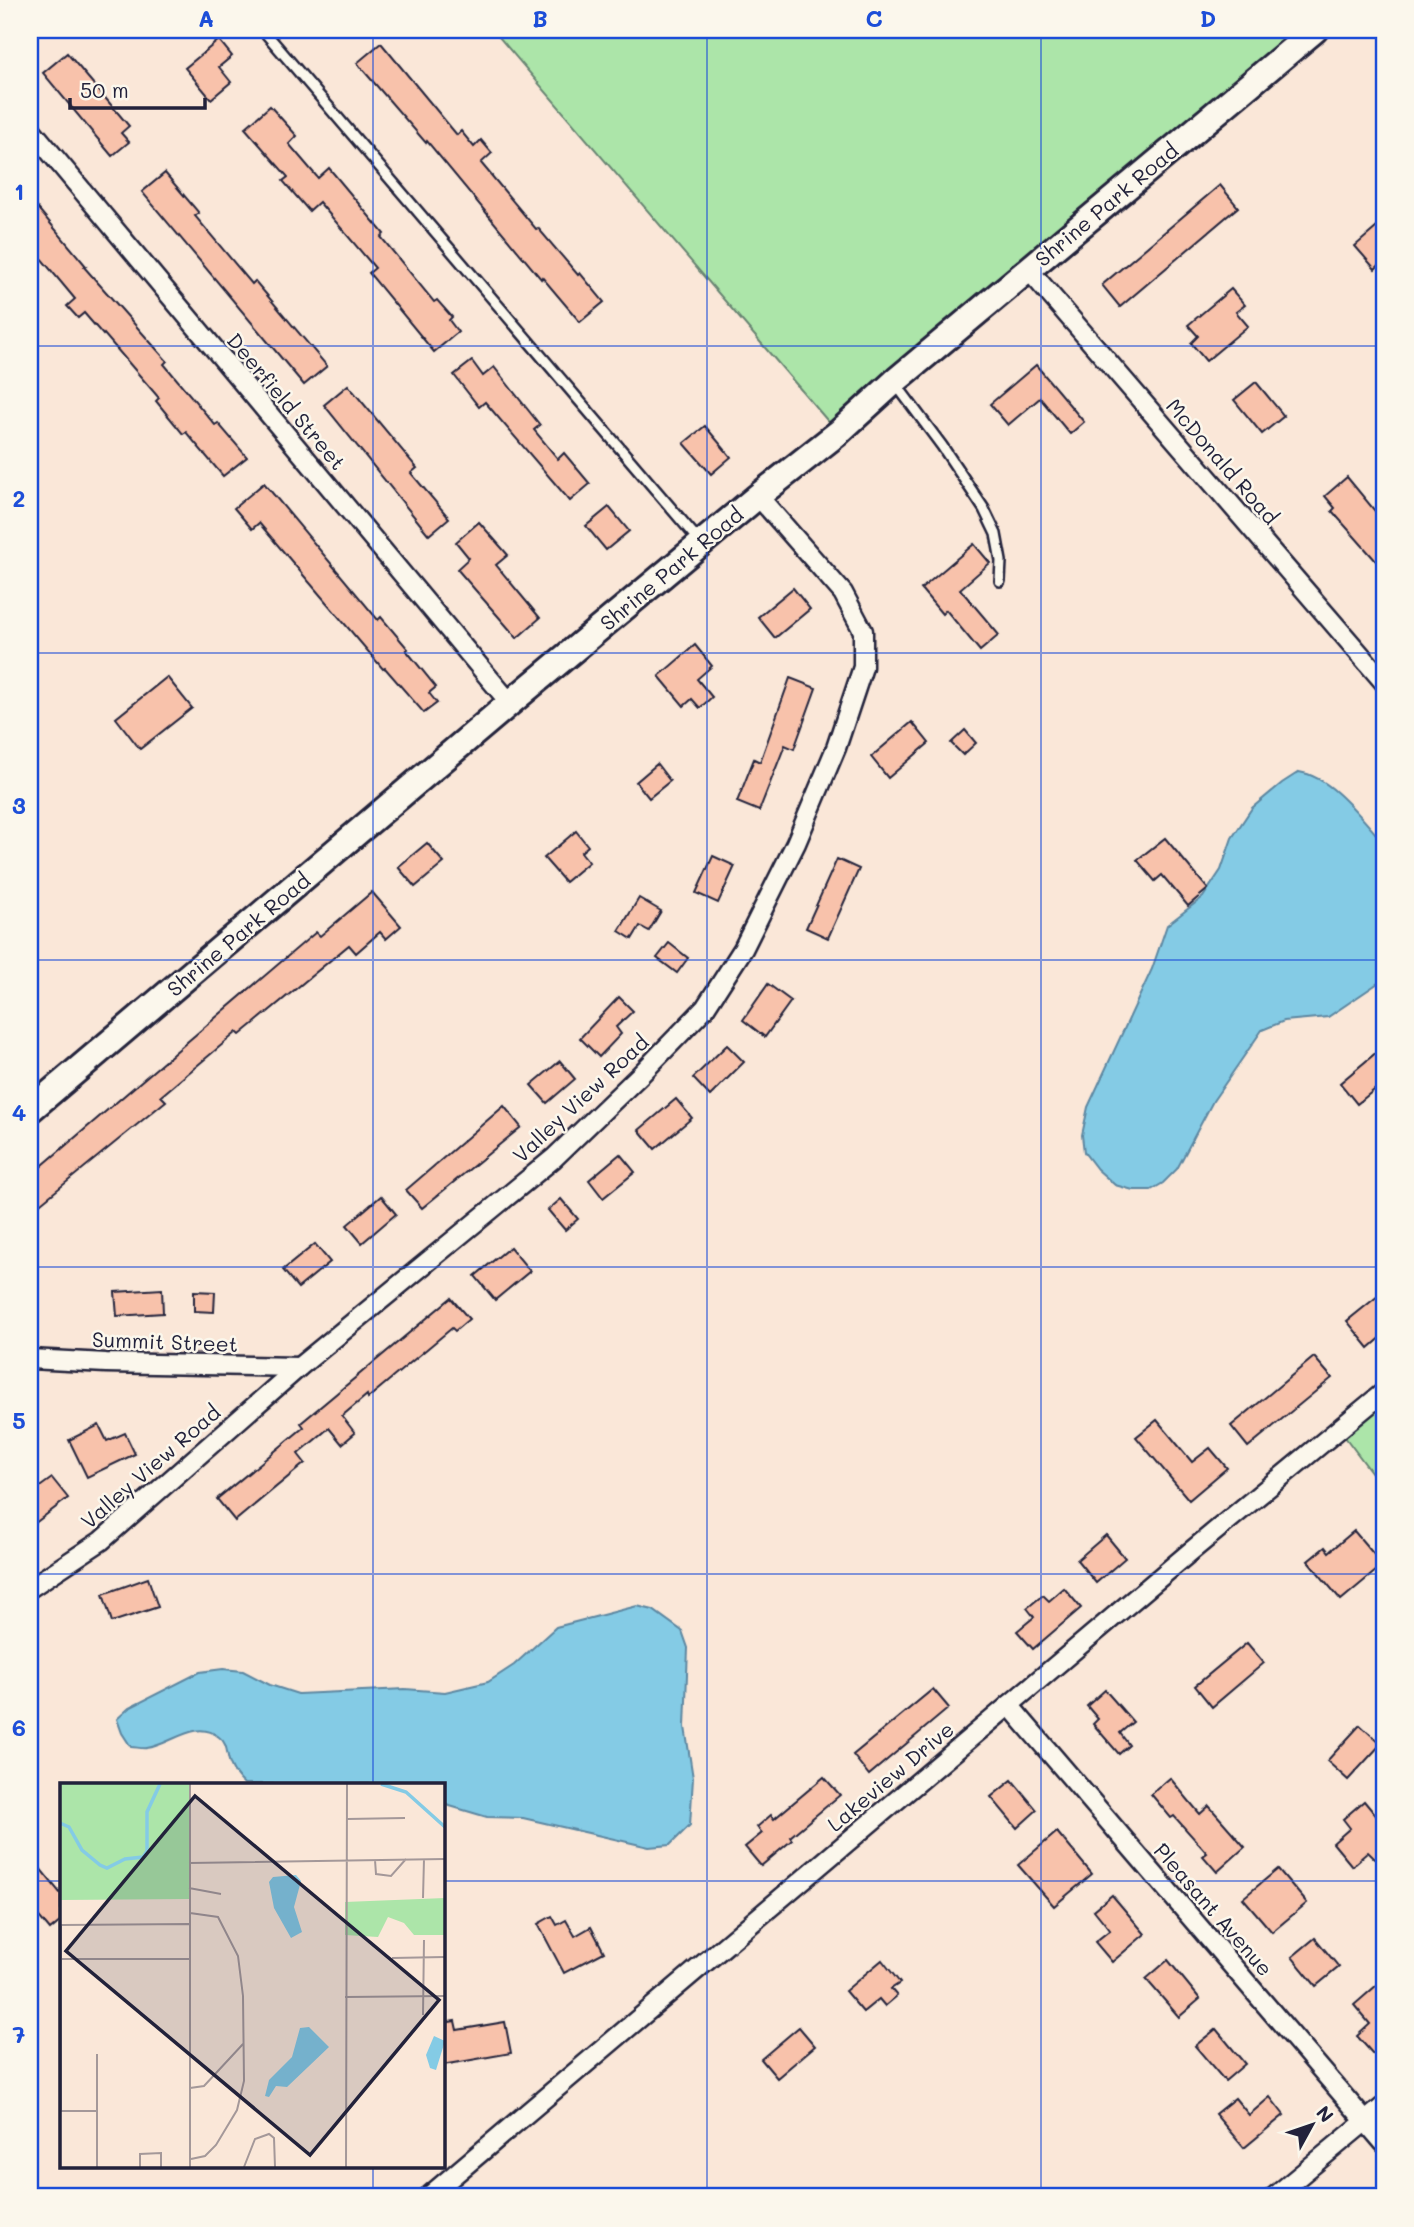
<svg xmlns="http://www.w3.org/2000/svg" width="1414" height="2227" font-family="Mali,sans-serif">
<style>
.green{fill:#ace5a9;stroke:#678472;stroke-width:2}
.water{fill:#84cbe5;stroke:#5d87a1;stroke-width:2}
.building{fill:#f8c2ab;stroke:#22223b;stroke-width:2}
.lines{fill:none;stroke-linecap:round;stroke-linejoin:round}
.lane-casing{stroke:#22223b;stroke-width:14}
.street-casing{stroke:#22223b;stroke-width:23}
.secondary-casing{stroke:#22223b;stroke-width:30}
.lane{stroke:#fbf7ec;stroke-width:9}
.street{stroke:#fbf7ec;stroke-width:18}
.secondary{stroke:#fbf7ec;stroke-width:24}
.grid{fill:none;stroke:#1d4ed8;stroke-width:2;stroke-opacity:0.55}
.labels{text-anchor:middle;dominant-baseline:central;stroke-width:5;stroke-linejoin:round;paint-order:stroke}
.street-label{font-size:21px;fill:#22223b;stroke:#fbf7ec}
.inset-river{fill:none;stroke:#84cbe5;stroke-width:3.5}
.inset-road{fill:none;stroke:#a49899;stroke-width:2}
.view{fill:#22223b;fill-opacity:0.15;stroke:#22223b;stroke-width:3.5}
.inset-edge{fill:none;stroke:#22223b;stroke-width:3.5}
.neatline{fill:none;stroke:#1d4ed8;stroke-width:2.5}
.grid-label{font-size:23px;text-anchor:middle;font-weight:bold;fill:#1d4ed8}
</style>
<rect width="100%" height="100%" fill="#fae7d8"/>
<filter id="ink" filterUnits="userSpaceOnUse"><feTurbulence type="fractalNoise" baseFrequency=".0143" numOctaves="2"/><feDisplacementMap in="SourceGraphic" scale="14" xChannelSelector="R" yChannelSelector="G"/><feConvolveMatrix kernelMatrix="1 2 1 2 8 2 1 2 1" color-interpolation-filters="sRGB"/></filter>
<g filter="url(#ink)">
<g class="green">
<polygon points="493,30 1315,30 838,433"/>
<polygon points="1384,1392 1384,1489 1339,1429"/>
</g>
<g class="water">
<path d="M1299,772C1332,777 1362,819 1384,843V979L1328,1017L1284,1021L1262,1030L1213,1101L1177,1169L1163,1183L1151,1190H1133L1115,1185L1097,1169L1084,1152L1082,1135L1088,1107L1152,969L1167,925L1203,897L1221,870L1232,838L1252,808L1282,783Z"/>
<path d="M637,1606L653,1610L682,1631L688,1648L685,1727L693,1778L690,1825L670,1845L649,1847L523,1818L487,1817L443,1804V1784H244C239,1779 234,1773 231,1766C226,1757 229,1744 219,1737C196,1718 171,1745 147,1748C142,1749 136,1747 131,1747L122,1733L117,1719L129,1708L200,1672L223,1669L243,1671L270,1685L298,1694L405,1689L445,1692L488,1682L514,1665L556,1627Z"/>
</g>
<g class="building">
<polygon points="219,40 232,56 219,67 231,82 211,99 185,68"/>
<polygon points="381,43 457,135 461,131 474,147 481,140 492,153 481,163 536,229 538,228 578,275 580,273 604,302 580,322 542,277 541,279 427,141 426,143 357,63"/>
<polygon points="67,53 129,126 121,133 129,142 112,156 43,73"/>
<polygon points="270,106 297,136 289,144 318,178 329,168 384,234 381,237 434,302 437,300 452,317 449,320 458,332 434,352 369,273 375,268 319,202 309,211 283,181 288,177 245,128"/>
<polygon points="165,173 199,213 195,216 252,284 255,281 327,366 304,385 142,192"/>
<polygon points="1220,185 1238,207 1120,307 1102,285"/>
<polygon points="30,199 86,266 84,267 167,361 164,364 215,425 218,423 247,457 223,476 186,432 183,434 156,401 159,398 104,334 103,335 84,313 78,318 67,306 75,299 30,245"/>
<polygon points="1384,221 1384,261 1375,269 1355,246"/>
<polygon points="1231,289 1245,305 1236,312 1248,326 1206,361 1191,343 1198,336 1188,325"/>
<polygon points="472,361 483,376 494,367 540,425 534,430 558,459 564,453 590,484 570,501 485,402 479,407 454,375"/>
<polygon points="1036,365 1084,422 1070,434 1040,398 1008,425 990,404"/>
<polygon points="1256,382 1284,416 1262,434 1234,400"/>
<polygon points="348,385 417,468 411,473 449,518 429,535 324,405"/>
<polygon points="705,426 731,457 711,474 684,443"/>
<polygon points="1347,477 1384,522 1384,570 1332,511 1335,508 1325,496"/>
<polygon points="264,483 378,620 381,617 408,649 406,650 436,687 429,693 437,703 424,713 385,668 383,669 259,523 252,529 234,508"/>
<polygon points="609,507 629,531 606,550 586,526"/>
<polygon points="479,522 508,555 496,565 540,618 517,638 457,569 469,558 456,542"/>
<polygon points="974,544 990,563 960,589 999,635 980,651 946,610 942,614 921,589"/>
<polygon points="793,588 810,609 775,638 758,617"/>
<polygon points="695,645 712,666 697,679 712,697 700,708 692,699 684,706 659,676"/>
<polygon points="167,677 192,708 140,749 116,718"/>
<polygon points="790,678 816,688 794,749 785,745 759,811 737,802 754,759 760,762"/>
<polygon points="912,722 929,743 888,778 871,757"/>
<polygon points="965,730 976,743 963,755 951,743"/>
<polygon points="657,764 670,781 649,798 636,782"/>
<polygon points="576,831 588,846 581,852 589,862 565,882 544,858"/>
<polygon points="1165,838 1208,889 1188,906 1162,875 1155,881 1137,860"/>
<polygon points="427,843 444,863 415,887 398,867"/>
<polygon points="713,856 735,866 718,903 696,893"/>
<polygon points="837,859 859,869 828,938 806,928"/>
<polygon points="372,892 401,926 386,939 380,932 356,953 349,945 240,1035 237,1032 161,1096 166,1101 30,1212 30,1176 316,932 320,936"/>
<polygon points="639,898 661,911 649,931 640,926 632,939 619,931"/>
<polygon points="669,943 688,958 677,973 657,958"/>
<polygon points="768,984 791,1001 765,1037 743,1020"/>
<polygon points="619,997 633,1011 616,1027 621,1034 599,1057 580,1038"/>
<polygon points="727,1045 744,1062 710,1096 693,1078"/>
<polygon points="1384,1046 1384,1082 1357,1104 1340,1083"/>
<polygon points="560,1061 575,1079 547,1103 531,1085"/>
<polygon points="676,1099 692,1118 655,1149 639,1130"/>
<polygon points="504,1106 521,1127 422,1208 406,1190"/>
<polygon points="620,1154 635,1172 603,1198 589,1180"/>
<polygon points="381,1196 396,1214 362,1243 347,1225"/>
<polygon points="561,1199 578,1219 565,1230 548,1210"/>
<polygon points="315,1244 330,1262 298,1288 283,1270"/>
<polygon points="510,1247 530,1271 495,1300 475,1276"/>
<polygon points="162,1289 163,1313 117,1316 115,1292"/>
<polygon points="194,1291 215,1292 214,1312 194,1311"/>
<polygon points="1384,1291 1384,1335 1369,1348 1347,1321"/>
<polygon points="451,1298 469,1319 455,1331 452,1328 368,1398 367,1395 342,1416 355,1433 342,1444 329,1428 298,1454 305,1463 235,1521 217,1499 304,1427 301,1423"/>
<polygon points="1314,1357 1332,1378 1248,1447 1231,1426"/>
<polygon points="1157,1420 1192,1462 1210,1448 1227,1468 1189,1500 1136,1437"/>
<polygon points="99,1425 107,1441 125,1433 135,1454 87,1477 69,1440"/>
<polygon points="52,1478 68,1498 30,1527 30,1494"/>
<polygon points="1354,1531 1383,1565 1341,1600 1308,1561 1325,1547 1329,1552"/>
<polygon points="1106,1535 1125,1558 1096,1583 1077,1560"/>
<polygon points="148,1578 158,1607 112,1622 103,1594"/>
<polygon points="1064,1588 1081,1608 1033,1649 1017,1631 1034,1617 1027,1608 1043,1595 1049,1601"/>
<polygon points="1247,1643 1264,1663 1212,1707 1195,1686"/>
<polygon points="933,1689 949,1708 869,1775 853,1755"/>
<polygon points="1105,1690 1133,1722 1120,1733 1129,1745 1119,1754 1093,1724 1098,1719 1087,1706"/>
<polygon points="1360,1725 1381,1744 1348,1780 1327,1761"/>
<polygon points="824,1777 840,1795 790,1837 792,1840 761,1866 745,1847 762,1833 757,1827 771,1815 774,1819"/>
<polygon points="1170,1778 1200,1814 1209,1806 1245,1847 1217,1872 1203,1856 1207,1853 1174,1816 1171,1818 1151,1794"/>
<polygon points="1012,1780 1037,1810 1017,1828 991,1797"/>
<polygon points="1364,1801 1384,1825 1384,1851 1375,1859 1368,1852 1352,1866 1333,1843 1350,1828 1343,1819"/>
<polygon points="1057,1832 1092,1874 1054,1906 1018,1865"/>
<polygon points="30,1856 61,1894 61,1921 50,1930 30,1906"/>
<polygon points="1278,1869 1307,1903 1272,1932 1243,1898"/>
<polygon points="1112,1895 1145,1934 1112,1962 1095,1942 1110,1930 1094,1910"/>
<polygon points="552,1916 557,1925 566,1920 575,1936 591,1927 604,1952 564,1973 538,1924"/>
<polygon points="1315,1938 1339,1967 1316,1986 1292,1957"/>
<polygon points="882,1960 900,1983 891,1989 897,1996 885,2006 879,1999 863,2012 845,1991"/>
<polygon points="1168,1960 1200,1999 1179,2017 1146,1979"/>
<polygon points="1377,1985 1384,1993 1384,2044 1373,2054 1357,2036 1370,2024 1354,2005"/>
<polygon points="455,2021 457,2030 505,2022 511,2053 443,2065 443,2023"/>
<polygon points="799,2027 815,2046 777,2078 761,2059"/>
<polygon points="1216,2029 1245,2064 1225,2081 1195,2046"/>
<polygon points="1270,2097 1284,2115 1244,2148 1215,2114 1235,2098 1249,2115"/>
</g>
<g class="lines">
<g class="lane-casing">
<g id="lane">
<polyline points="263,30 700,542"/>
<polyline points="895,383 942,446 984,509 996,534 1001,561 1000,581"/>
</g>
</g>
<g class="street-casing">
<g id="street">
<polyline points="30,128 510,703"/>
<polyline points="1028,269 1384,682"/>
<polyline points="30,1359 106,1363 299,1367"/>
<polyline points="30,1588 101,1541 299,1367 554,1158 641,1074 705,1008 743,949 796,843 836,748 863,667 863,631 843,593 758,496"/>
<polyline points="1009,1705 1384,2143"/>
<polyline points="428,2197 1190,1552 1384,1392"/>
<polyline points="1274,2197 1384,2106"/>
</g>
</g>
<g class="secondary-casing">
<polyline id="secondary" points="30,1110 510,703 758,496 838,433 894,382 1315,30"/>
</g>
<use href="#lane" class="lane"/>
<use href="#street" class="street"/>
<use href="#secondary" class="secondary"/>
</g>
</g>
<path class="grid" d="M373,30V1784M707,30V2197M1041,30V2197M30,346H1384M30,653H1384M30,960H1384M30,1267H1384M30,1574H1384M30,1881H61M443,1881H1384M373,2166V2197"/>
<g class="labels">
<g class="street-label">
<text transform="translate(1106 204) rotate(-40)">Shrine Park Road</text>
<text transform="translate(287 401) rotate(50)">Deerfield Street</text>
<text transform="translate(1223 461) rotate(49)">McDonald Road</text>
<text transform="translate(671 568) rotate(-40)">Shrine Park Road</text>
<text transform="translate(238 934) rotate(-40)">Shrine Park Road</text>
<text transform="translate(580 1098) rotate(-43)">Valley View Road</text>
<text transform="translate(165 1341) rotate(2)">Summit Street</text>
<text transform="translate(150 1466) rotate(-41)">Valley View Road</text>
<text transform="translate(890 1776) rotate(-40)">Lakeview Drive</text>
<text transform="translate(1214 1909) rotate(49)">Pleasant Avenue</text>
</g>
</g>
<g transform="translate(60 1783)">
<rect width="385" height="385" fill="#fae7d8"/>
<path d="M0,1H130V116L0,117ZM385,115V152H354L344,140L328,134L318,154L285,152V119Z" fill="#ace5a9"/>
<path d="M236,92L241,98L234,124L242,149L231,155L214,125L209,99L213,94ZM249,244L269,264L227,304L216,303L209,314L205,313L209,297L232,274L240,245ZM374,253L385,258L376,287L370,285L366,272Z" fill="#84cbe5"/>
<path class="inset-river" d="M321,1L346,9L385,44M0,40L9,44L22,67L40,82L47,85L65,76L83,74L87,68V29L100,1"/>
<path class="inset-road" d="M130,1V384M287,36L345,35M315,77L316,91L331,93L346,76M129,80L385,76M129,105L161,111M363,115L364,76M130,130L158,134L178,173L183,213L184,298L177,327L156,362L145,373L131,376M1,141V328M2,142L129,141M332,175L385,174M2,176H129M285,214L385,213M363,232L364,157M130,305L144,303L183,261M1,328H37M37,384V271M80,384V371L101,370V384M184,384L195,356L209,351L214,355L215,384M286,384L287,1"/>
<path class="view" d="M135,13L379,217L250,372L6,168Z"/>
<rect width="385" height="385" class="inset-edge"/>
</g>
<rect width="1414" height="2227" fill="none" stroke="#fbf7ec" stroke-width="77"/>
<g transform="translate(1312 2125) rotate(50)" stroke="#fbf7ec" stroke-width="5" paint-order="stroke">
<path d="M0-5L12 26L0 18L-12 26Z" fill="#22223b"/>
<text y="-10" font-size="19" font-weight="bold" text-anchor="middle" fill="#22223b">N</text>
</g>
<path d="M70 98v10h135v-10" fill="none" stroke="#22223b" stroke-width="3.5"/>
<text x="80" y="98" font-size="21" fill="#22223b" stroke="#fbf7ec" stroke-width="5" paint-order="stroke">50 m</text>
<rect x="38" y="38" width="1338" height="2150" class="neatline"/>
<g class="grid-label">
<text x="206" y="27">A</text>
<text x="540" y="27">B</text>
<text x="874" y="27">C</text>
<text x="1208" y="27">D</text>
<text x="19" y="200">1</text>
<text x="19" y="507">2</text>
<text x="19" y="814">3</text>
<text x="19" y="1121">4</text>
<text x="19" y="1429">5</text>
<text x="19" y="1736">6</text>
<text x="19" y="2043">7</text>
</g>
</svg>
